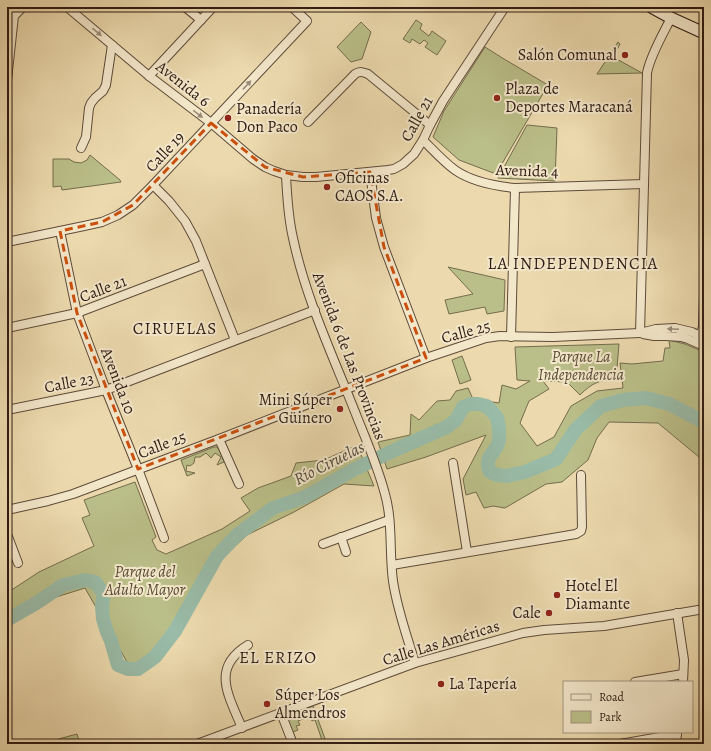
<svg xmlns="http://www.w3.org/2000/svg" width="711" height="751" font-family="Alegreya,serif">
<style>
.green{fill:#babe88;stroke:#746c4e}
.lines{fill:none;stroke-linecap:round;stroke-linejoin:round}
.river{stroke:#99bba7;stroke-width:14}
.street-casing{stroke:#5e4b3a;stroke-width:10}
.secondary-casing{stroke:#2f1b13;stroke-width:13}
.street{stroke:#f3e7ca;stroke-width:8}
.secondary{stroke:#f3e7ca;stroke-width:11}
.oneway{fill:#9b8b78}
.marked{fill:none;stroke:#cc500d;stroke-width:3;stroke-dasharray:8 5;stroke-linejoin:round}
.poi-dot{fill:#8f2418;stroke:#f3e7ca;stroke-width:1.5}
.labels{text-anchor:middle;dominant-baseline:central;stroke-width:4;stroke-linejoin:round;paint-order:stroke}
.poi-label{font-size:16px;fill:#2f1b13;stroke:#f3e7ca;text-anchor:start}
.street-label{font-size:16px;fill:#2f1b13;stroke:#f3e7ca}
.park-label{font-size:16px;font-style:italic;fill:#594c36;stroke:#f3e7ca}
.neighbourhood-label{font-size:17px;letter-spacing:1px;fill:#2f1b13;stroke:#f3e7ca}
.water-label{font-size:17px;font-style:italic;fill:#4f4b3f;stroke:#f3e7ca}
</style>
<rect width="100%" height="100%" fill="#ecdaae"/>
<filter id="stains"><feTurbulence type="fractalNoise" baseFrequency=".005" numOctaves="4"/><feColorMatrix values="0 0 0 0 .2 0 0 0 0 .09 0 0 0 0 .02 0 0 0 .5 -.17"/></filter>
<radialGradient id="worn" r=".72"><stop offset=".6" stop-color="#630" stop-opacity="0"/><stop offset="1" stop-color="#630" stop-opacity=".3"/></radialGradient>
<g class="green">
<polygon points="416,20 422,24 420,29 429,36 432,31 446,41 437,55 425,47 428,43 424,40 420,44 412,39 410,43 403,39"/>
<polygon points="361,22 371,32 362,59 351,62 337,47"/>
<polygon points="618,42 620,44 613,57 642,73 597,74"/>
<polygon points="485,47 504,59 548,85 496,174 459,160 433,137 444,111"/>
<polygon points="527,125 557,128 555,181 498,178"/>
<polygon points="90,155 120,180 121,182 62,190 61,186 53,187 53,159 69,159 74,162 81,163 87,160"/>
<polygon points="448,267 505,280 504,311 487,314 485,307 449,314 445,300 473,294"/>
<path d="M669,340L685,344L704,352V459L699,457L658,423L609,422L597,438L588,460L562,482L546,484L505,508L493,506L484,508L476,492L466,495L463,479L486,435L426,457L387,469L378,442L410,435L411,414L419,420L437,401L450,400L456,391L468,388L473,399L499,403L502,385L516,389L530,381L517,380L515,347L619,344L616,379C599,380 592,383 580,395L567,382L543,381L549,389L529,401L520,423L537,446L554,437L571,406L597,391L623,388L620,363L632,364L663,361L665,348H670Z"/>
<polygon points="462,356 471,380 460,384 452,360"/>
<polygon points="357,445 374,486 344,484 294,512 247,535 220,560 166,651 135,676 85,588 53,598 7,621 7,593 39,572 94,546 82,518 90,515 84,500 135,482 156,537 152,540 157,550 166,554 222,529 250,511 241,498 258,488 291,476 296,463 324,460"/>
<polygon points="214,447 217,447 220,451 224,462 217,465 221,457 215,453 211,458 206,453 200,457 195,457 194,463 190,466 187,465 186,471 195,473 187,476 181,460"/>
<polygon points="313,706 327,744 321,744 323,743 315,720 312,721 310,716 298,721 300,725 296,726 298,730 293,732 296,740 301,739 302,743 306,742 307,744 296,744 286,716"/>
<polygon points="77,734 80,744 40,744"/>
</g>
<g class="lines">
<path class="river" d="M7,620L38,602L63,585L85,580L95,582L104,594L102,606L103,619L107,632L111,641L118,665L128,669H138L155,657L175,631L217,556L237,535L273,508L305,497L353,470L397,449L447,427L456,420L463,407L471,404H478L487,406C490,410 495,414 497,418C499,424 500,438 498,444C494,454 483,459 490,472L497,475L507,476L525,472L556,459L576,429L601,406L623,400L646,398L669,404L704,422"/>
<g class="street-casing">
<g id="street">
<polyline points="67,7 149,76 211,123 253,159 265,167 274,171 286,175 303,177 316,177 388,170 394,169 403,164 414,154 423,140 430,125 443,101 505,7"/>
<polyline points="185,7 201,20"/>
<polyline points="149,76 213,7"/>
<polyline points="7,80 14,16 23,7"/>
<path d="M308,122L355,74C360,71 363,72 368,74L430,125"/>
<path d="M423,140C434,151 444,162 455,170C472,182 495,186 515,188L644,184"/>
<polyline points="81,148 86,137 89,108 91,103 95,98 103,91 106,85 112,45"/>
<polyline points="370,172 376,218 384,247 426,358"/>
<path d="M286,175C287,196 288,217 293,238C306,300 334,358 357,417C367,442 378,467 385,494C393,522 389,552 393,581C397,609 407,636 415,663"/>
<polyline points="153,185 169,201 185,221 196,241 235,340"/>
<polyline points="60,231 77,313 106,390 138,469 164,538"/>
<polyline points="7,242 84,226 102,222 118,215 133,205 153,185 307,21 292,7"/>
<polyline points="7,328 77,313 205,264"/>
<path d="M640,333L647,73C650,56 663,34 671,18"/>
<polyline points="643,334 654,336 666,336 681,337 688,339 704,346"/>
<polyline points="511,337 515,188"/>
<polyline points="699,340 703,327 704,295"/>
<polyline points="7,410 106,390 315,310"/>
<polyline points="219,439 239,484"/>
<polyline points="453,463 467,552"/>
<polyline points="7,510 48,501 73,494 219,439 426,358 486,338 500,336 553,337 640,333 656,329 675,328 692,332 704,338"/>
<polyline points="7,534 18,563"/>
<polyline points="341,537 346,552"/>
<polyline points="323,544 389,520"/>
<polyline points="392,565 576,534 581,531 582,527 581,475"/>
<polyline points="677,613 684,660 683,682"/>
<polyline points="635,682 683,674"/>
<polyline points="281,713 293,744"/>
<path d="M242,728C229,696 210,668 248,645"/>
<polyline points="197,744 415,663 523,633 544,630 604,626 704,609"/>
<polyline points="620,744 677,734"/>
<polyline points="676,744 677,732"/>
</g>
</g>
<g class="secondary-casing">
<polyline id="secondary" points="651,7 671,18 704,33"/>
</g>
<use href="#street" class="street"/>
<use href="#secondary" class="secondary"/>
</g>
<defs><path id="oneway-solid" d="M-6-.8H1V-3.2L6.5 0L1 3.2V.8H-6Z"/></defs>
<g class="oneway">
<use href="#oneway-solid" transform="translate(97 32) rotate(40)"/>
<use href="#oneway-solid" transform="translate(247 85) rotate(-47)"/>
<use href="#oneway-solid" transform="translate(198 114) rotate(38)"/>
<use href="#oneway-solid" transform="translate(673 329) rotate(-178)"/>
</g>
<path class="marked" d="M211,123L265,167L303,177L370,172L384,247L426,358L138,469L77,313L60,231L102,222L133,205Z"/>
<g class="poi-dot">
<circle cx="625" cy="55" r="4"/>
<circle cx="497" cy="98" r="4"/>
<circle cx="228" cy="118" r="4"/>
<circle cx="327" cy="187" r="4"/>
<circle cx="340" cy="409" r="4"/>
<circle cx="557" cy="595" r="4"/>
<circle cx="549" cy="613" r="4"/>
<circle cx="441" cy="684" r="4"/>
<circle cx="267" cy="704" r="4"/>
</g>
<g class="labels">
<g class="poi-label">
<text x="617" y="55" text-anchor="end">Salón Comunal</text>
<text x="505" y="89">Plaza de<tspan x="505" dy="18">Deportes Maracaná</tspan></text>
<text x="236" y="109">Panadería<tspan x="236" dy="18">Don Paco</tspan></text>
<text x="335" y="178">Oficinas<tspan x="335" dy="18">CAOS S.A.</tspan></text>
<text x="332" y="400" text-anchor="end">Mini Súper<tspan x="332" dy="18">Güinero</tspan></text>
<text x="565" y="586">Hotel El<tspan x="565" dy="18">Diamante</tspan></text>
<text x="541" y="613" text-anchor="end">Cale</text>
<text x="449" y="684">La Tapería</text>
<text x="275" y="695">Súper Los<tspan x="275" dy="18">Almendros</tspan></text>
</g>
<g class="street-label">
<text transform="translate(183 84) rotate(38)">Avenida 6</text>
<text transform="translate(417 119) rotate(-61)">Calle 21</text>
<text transform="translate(165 152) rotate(-47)">Calle 19</text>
<text transform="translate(527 171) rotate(2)">Avenida 4</text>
<text transform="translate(103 289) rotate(-21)">Calle 21</text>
<text transform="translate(466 332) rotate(-15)">Calle 25</text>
<text transform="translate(349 356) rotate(69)">Avenida 6 de Las Provincias</text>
<text transform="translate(118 381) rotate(69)">Avenida 10</text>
<text transform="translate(69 383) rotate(-11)">Calle 23</text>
<text transform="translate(162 445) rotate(-21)">Calle 25</text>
<text transform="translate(441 643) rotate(-17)">Calle Las Américas</text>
</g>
<g class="park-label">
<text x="581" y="357">Parque La<tspan x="581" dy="18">Independencia</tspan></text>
<text x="145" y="572">Parque del<tspan x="145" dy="18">Adulto Mayor</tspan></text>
</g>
<g class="neighbourhood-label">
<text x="573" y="263">LA INDEPENDENCIA</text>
<text x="175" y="328">CIRUELAS</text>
<text x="278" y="657">EL ERIZO</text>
</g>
<g class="water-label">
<text transform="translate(329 463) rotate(-27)">Río Ciruelas</text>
</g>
</g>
<rect width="711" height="751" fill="none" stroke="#ecdaae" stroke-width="24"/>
<rect x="8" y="8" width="695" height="735" fill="none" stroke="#2f1b13" stroke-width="2"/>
<rect x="12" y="12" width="687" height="727" fill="none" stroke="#2f1b13"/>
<rect x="563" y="681" width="130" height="52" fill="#f3e7ca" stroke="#a59581"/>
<rect x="571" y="694" width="20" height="6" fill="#f3e7ca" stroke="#a59581"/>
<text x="599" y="701" font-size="12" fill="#2f1b13">Road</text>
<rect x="571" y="711" width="20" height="12" fill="#babe88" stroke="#a59581"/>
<text x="599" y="721" font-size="12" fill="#2f1b13">Park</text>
<rect width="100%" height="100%" filter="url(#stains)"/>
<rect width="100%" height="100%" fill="url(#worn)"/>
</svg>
